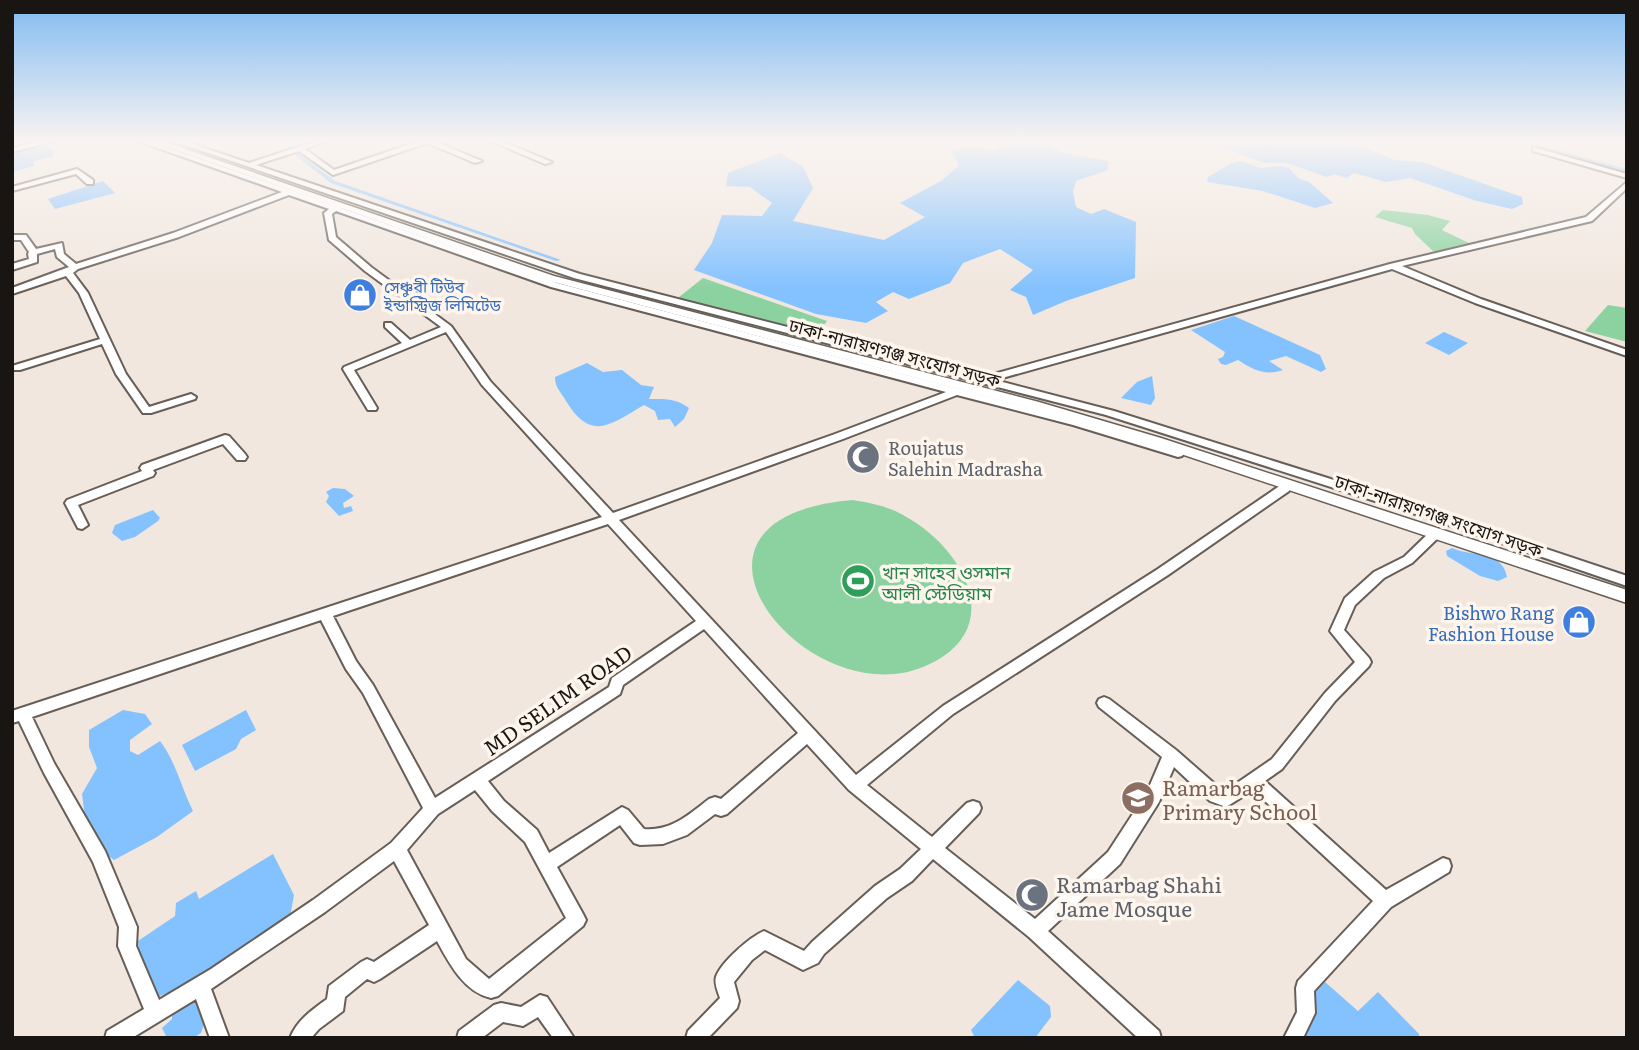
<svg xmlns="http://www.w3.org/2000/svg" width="1639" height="1050" font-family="Literata,'Noto Sans Bengali',serif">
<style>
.green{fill:#8cd2a0}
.water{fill:#84c2ff}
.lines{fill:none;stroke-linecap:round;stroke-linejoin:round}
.canal{fill:#84c2ff;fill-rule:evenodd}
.minor-casing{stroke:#665e57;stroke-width:4}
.major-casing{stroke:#665e57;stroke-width:3}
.minor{fill:#fff;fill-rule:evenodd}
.major{fill:#fff;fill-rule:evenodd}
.labels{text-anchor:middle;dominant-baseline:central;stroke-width:7;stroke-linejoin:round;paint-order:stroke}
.far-shop-label{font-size:16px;fill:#366cbe;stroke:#fef5ec;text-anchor:start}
.street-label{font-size:18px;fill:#181512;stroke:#fef5ec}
.worship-label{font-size:18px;fill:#5b616d;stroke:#fef5ec;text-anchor:start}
.leisure-label{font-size:18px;fill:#27864d;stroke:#fef5ec;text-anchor:start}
.shop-label{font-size:18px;fill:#366cbe;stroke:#fef5ec;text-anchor:end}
.near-street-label{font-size:21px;fill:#181512;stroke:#fef5ec}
.near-education-label{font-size:21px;fill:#785e54;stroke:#fef5ec;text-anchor:start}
.near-worship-label{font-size:21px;fill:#5b616d;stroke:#fef5ec;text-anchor:start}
</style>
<rect width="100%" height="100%" fill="#f1e7df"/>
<g class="green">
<polygon points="1383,210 1428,215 1450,221 1442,230 1469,243 1434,252 1415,234 1412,228 1375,217"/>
<polygon points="703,278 827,321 811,342 669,305"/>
<polygon points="1608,305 1627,308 1627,342 1585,331"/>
<path d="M853,500C871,503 887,506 903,515C965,548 1010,631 923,667C806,715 644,517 853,500Z"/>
</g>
<g class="water">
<polygon points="1014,141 1038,141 1063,153 1108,161 1108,170 1076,181 1073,192 1076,207 1091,214 1104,209 1136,222 1135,278 1066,301 1033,315 1026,297 1010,290 1033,270 1000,249 963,263 950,283 909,299 893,292 876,302 888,311 866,323 816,314 694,270 712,243 722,215 762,216 772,203 750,187 726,186 728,173 780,153 803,167 813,188 793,221 884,240 925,217 900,203 941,181 959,166 951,150 976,147 992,151"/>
<polygon points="1206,141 1332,141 1339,144 1369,141 1367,149 1395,160 1422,162 1522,197 1523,204 1512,209 1477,201 1410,178 1386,182 1354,173 1347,178 1334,174 1327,177 1287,163 1264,163"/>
<polygon points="45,144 54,151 53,156 34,161 34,166 12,172 12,150"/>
<polygon points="1241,161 1261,168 1281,166 1289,168 1298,178 1309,182 1333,203 1315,208 1263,191 1207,182 1208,177 1232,163"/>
<polygon points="103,181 115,193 55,209 48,199"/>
<path d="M1234,316L1320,355L1326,369L1321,372L1286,356L1269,361L1283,370C1266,376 1253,370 1238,360L1226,365L1221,364L1218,359L1223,357L1225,352L1191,330Z"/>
<polygon points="1444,332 1468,343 1449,355 1425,343"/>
<path d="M587,363L603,372L622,370L641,385L654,387L649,399C666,399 675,398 689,408L684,419L675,427L670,419L658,420L655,411L644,405C610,425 591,442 566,401C561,392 555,388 555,377Z"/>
<polygon points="1152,376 1155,398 1151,405 1121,398 1137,382"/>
<polygon points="333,488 345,489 354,496 343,503 344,508 351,506 353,511 339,516 326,502 329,496 326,492"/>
<polygon points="153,510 160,518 158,521 135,537 122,541 112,533 115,525"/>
<path d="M1452,548C1472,557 1502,550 1507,577L1498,581L1480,576L1447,556L1446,551Z"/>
<path d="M123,710L145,714L152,724L130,740V751L138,755L160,741C176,762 181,787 193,811L157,837L114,860L98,848L86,825L82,794L97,768L89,747V730Z"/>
<polygon points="246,710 256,730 241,739 236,749 195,771 182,745"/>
<polygon points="273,854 294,895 290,917 197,981 155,998 139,958 138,941 175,916 176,903 196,891 199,899"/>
<polygon points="1018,980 1050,1006 1051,1017 1035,1038 975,1038 971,1030"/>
<polygon points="1325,982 1358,1011 1378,992 1419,1034 1419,1038 1303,1038 1317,1010 1312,989"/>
<polygon points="197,992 206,1018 201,1033 193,1038 167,1038 162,1028 172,1019 172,1009"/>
</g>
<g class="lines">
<g class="canal">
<polygon points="290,141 295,141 293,149 335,181 561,260 556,261 331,183 288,150"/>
<polygon points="1516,141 1524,141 1627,169 1627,173"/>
</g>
<g class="minor-casing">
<g id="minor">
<polygon points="43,141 55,141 12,152 12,148"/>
<path d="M138,141H148L334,205L341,204V208L557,283L1081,421L1182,450L1184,453L1182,456L1178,457L1073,425L957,395L843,439L619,520L856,775L943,706L1158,569L1281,485H1289L1291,488L1289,491L1168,575L953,714L867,785L932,837L967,803L973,801L979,803L981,808L979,813L945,848L1035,919L1108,852L1147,792L1162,757L1099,707L1097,703L1099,699L1104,697L1109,699L1176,750L1224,792L1272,759L1325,693L1355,662L1330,631L1345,598L1374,572L1404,557L1432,530H1440L1442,533L1440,536L1412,563L1384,578L1355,605L1344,630L1369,658L1371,662L1369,666L1335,701L1282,769L1265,781L1386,890L1443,858L1449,860L1451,866L1449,872L1391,907L1314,991L1315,1013L1303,1038H1284L1297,1012L1296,988L1298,981L1373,901L1253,790L1226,807L1210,801L1174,767L1159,802L1120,864L1048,931L1159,1031L1161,1038H1138L1029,937L933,859L912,881L887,898L824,954L818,963L803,970L765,950L752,960L734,982L739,1001L737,1008L708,1038H686L688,1031L720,998C718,992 714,983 716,977C721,962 750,937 764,931L804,951L812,942L875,886L900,869L921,849L849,790L807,744L727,814L721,816L715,814L687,835L663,844L640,845L634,843L620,825L557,867L583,914L586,920L583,926L498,996L491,998C464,992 449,963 437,941L380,979L374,982L367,979L345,997L343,1011L319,1029L311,1038H290C297,1020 312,1010 327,999L329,986L361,962L367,959L374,962L429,925L394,861L325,912L211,989L229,1038H210L196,999L132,1038H105L107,1031L144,1009L118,946L119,927L93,862L44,773L19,721L12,723V711L602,517L482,385L446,332L354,370L377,408L376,410H368L343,369L344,367L402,343L385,327V323H391L410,340L441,327L365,271L329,240L324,213L329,209L289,195L179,237L78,269L73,273L88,293L126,374L149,407L191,394L196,397L195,399L151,413H143L116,374L102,344L20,370H12V366L100,339L79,293L66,276L12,294V288L69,267L57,257L55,249L37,254V262L12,270V264L29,259L28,254L29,252L21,240H12V235H26L36,249L62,243L64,254L76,264L173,233L282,192ZM336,211L551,287L946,392L835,434L613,513L490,381L451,326L371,267L336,237L332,214ZM608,524L696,621L612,678L609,687L435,798L373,685L356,661L333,616ZM321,620L346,669L363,693L423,808L391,843L313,900L211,969L159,1000L136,946L137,927L105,851L54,763L32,717ZM704,629L798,733L721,799L715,797L709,799C688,815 672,831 644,829L628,810L622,807L549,853L537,830L504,801L488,781L620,694L623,685ZM475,790L492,811L525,842L566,918L489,979L466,959L407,850L438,814Z"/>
<polygon points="173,141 183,141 249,163 316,141 325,141 305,149 334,170 419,141 434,141 482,161 475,163 427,143 333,175 299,151 256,165 580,274 983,377 1390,264 1586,217 1627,182 1627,188 1592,221 1402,266 1481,299 1627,350 1627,356 1475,303 1392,269 995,380 1114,411 1436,512 1627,576 1627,586 1428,518 1106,415 574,278"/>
<polygon points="491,141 501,141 552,162 545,164"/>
<polygon points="1533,147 1627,174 1627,178 1533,151"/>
<polygon points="77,169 93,180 93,184 87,184 76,174 12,191 12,187"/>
<polygon points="225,435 229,436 245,454 247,457 245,460 237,460 223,444 153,470 155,473 153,476 78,505 88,525 82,529 78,528 65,503 67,500 142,471 140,468 142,465"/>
<polygon points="540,995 547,997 574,1038 553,1038 538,1017 523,1026 503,1022 482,1038 457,1038 459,1031 494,1005 501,1003 521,1007"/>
</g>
</g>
<g class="major-casing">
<polygon id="major" points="150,141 162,141 554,276 1039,402 1161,438 1627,590 1627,603 1151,444 1029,408 546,280"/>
</g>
<use href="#minor" class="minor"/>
<use href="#major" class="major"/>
</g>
<linearGradient id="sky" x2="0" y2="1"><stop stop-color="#80baf1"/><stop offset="0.49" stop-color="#f9f4f1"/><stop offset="1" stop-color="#f9f4f1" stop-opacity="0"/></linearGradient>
<rect width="1639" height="288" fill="url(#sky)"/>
<defs>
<g id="shop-disc" transform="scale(1.75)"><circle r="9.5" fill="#3f7fe0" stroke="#fef5ec"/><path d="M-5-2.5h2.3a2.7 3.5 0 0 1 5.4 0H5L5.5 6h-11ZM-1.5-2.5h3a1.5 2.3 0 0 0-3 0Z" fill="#fff"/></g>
<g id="mosque-disc" transform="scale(1.75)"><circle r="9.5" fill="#6b7280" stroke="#fef5ec"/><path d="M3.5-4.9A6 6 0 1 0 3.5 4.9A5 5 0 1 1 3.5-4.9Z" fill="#fff"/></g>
<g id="stadium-disc" transform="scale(1.75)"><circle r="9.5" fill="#2e9e5b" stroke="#fef5ec"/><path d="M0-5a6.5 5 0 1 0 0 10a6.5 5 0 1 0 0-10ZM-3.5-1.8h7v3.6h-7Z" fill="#fff"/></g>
<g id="school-disc" transform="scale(1.75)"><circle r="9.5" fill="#8d6e63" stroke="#fef5ec"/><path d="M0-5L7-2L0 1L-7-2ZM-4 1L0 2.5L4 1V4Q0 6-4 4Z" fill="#fff"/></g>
</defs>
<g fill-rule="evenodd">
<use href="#shop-disc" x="360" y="295"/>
<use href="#mosque-disc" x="863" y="457"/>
<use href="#stadium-disc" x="858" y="581"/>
<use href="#shop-disc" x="1579" y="622"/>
<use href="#school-disc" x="1138" y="798"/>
<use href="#mosque-disc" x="1032" y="895"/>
</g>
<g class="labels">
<g class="far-shop-label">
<text x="384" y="286">সেঞ্চুরী টিউব<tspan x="384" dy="18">ইন্ডাস্ট্রিজ লিমিটেড</tspan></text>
</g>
<g class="street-label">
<text transform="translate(895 352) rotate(15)">ঢাকা-নারায়ণগঞ্জ সংযোগ সড়ক</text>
<text transform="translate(1439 515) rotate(19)">ঢাকা-নারায়ণগঞ্জ সংযোগ সড়ক</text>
</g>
<g class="worship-label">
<text x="888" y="447">Roujatus<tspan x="888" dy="21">Salehin Madrasha</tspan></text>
</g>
<g class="leisure-label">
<text x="882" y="571">খান সাহেব ওসমান<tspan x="882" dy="21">আলী স্টেডিয়াম</tspan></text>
</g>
<g class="shop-label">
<text x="1554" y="612">Bishwo Rang<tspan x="1554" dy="21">Fashion House</tspan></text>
</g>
<g class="near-street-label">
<text transform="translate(557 699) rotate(-35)">MD SELIM ROAD</text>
</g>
<g class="near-education-label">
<text x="1162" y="786">Ramarbag<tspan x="1162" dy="24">Primary School</tspan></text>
</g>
<g class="near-worship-label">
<text x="1056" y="883">Ramarbag Shahi<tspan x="1056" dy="24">Jame Mosque</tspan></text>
</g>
</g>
<rect width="1639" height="1050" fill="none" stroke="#181512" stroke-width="28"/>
</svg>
